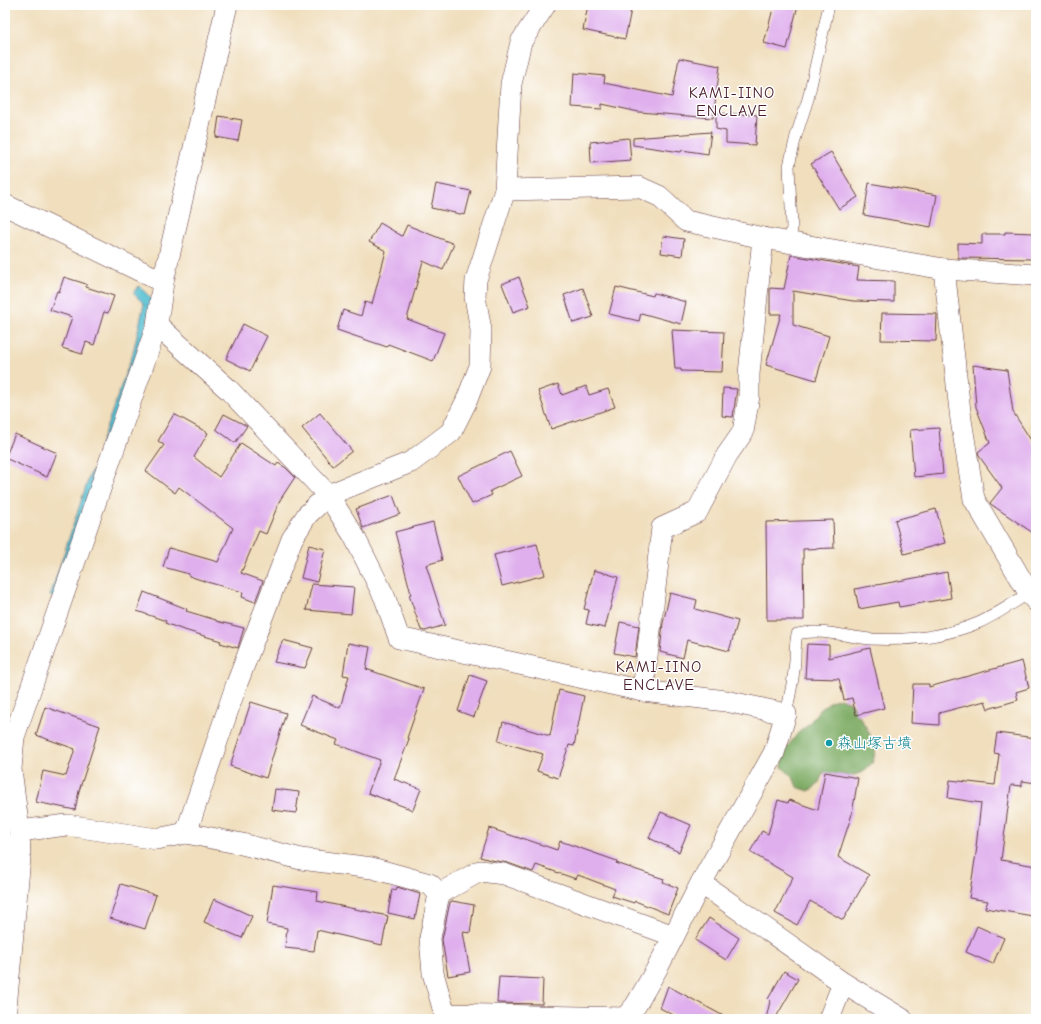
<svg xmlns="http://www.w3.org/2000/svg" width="1041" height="1024" font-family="'Comic Neue','Klee One',sans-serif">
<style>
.forest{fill:#7caa62;stroke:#636446}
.water{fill:#55bfd1;stroke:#506f7e}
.building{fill:#dfafed}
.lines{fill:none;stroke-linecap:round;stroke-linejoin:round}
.service-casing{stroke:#633c41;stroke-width:12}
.minor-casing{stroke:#633c41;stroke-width:22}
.service{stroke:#fff;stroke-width:11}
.minor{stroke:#fff;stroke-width:21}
.culture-dot{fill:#0f9aa8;stroke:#fff;stroke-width:1.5}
.labels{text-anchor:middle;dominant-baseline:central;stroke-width:3;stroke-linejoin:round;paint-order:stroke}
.culture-label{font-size:15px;fill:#0d838f;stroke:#fff;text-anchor:start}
.neighbourhood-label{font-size:16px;letter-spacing:1px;fill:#4a1f2b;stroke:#fff}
</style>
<rect width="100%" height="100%" fill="#fff"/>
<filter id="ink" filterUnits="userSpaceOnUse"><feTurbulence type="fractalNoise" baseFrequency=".025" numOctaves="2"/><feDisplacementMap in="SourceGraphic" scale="8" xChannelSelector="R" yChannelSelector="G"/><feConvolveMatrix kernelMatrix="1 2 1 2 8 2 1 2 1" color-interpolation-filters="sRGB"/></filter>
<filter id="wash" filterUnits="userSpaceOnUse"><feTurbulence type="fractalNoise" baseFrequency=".012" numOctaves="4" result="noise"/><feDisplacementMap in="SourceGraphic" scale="16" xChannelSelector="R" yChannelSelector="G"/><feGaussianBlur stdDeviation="0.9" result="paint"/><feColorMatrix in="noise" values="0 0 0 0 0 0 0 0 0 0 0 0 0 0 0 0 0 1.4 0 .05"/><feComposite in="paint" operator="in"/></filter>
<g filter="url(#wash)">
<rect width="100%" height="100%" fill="#f0debc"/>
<polygon class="forest" points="840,698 850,702 866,727 876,747 873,762 863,772 851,776 823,773 818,785 809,791 797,787 793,777 782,767 784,751 798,733 808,725 820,709 831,701"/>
<g class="water">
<polygon points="139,286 153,300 141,351 107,451 99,448 133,353 144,304 133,293"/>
<polygon points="91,471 101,473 58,600 50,596"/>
<polygon points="5,829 15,833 5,976 5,859 6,844 5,843"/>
</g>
<g id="blocks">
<g class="building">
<polygon points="588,5 632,5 625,39 583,30"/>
<polygon points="774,5 798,5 787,49 764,43"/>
<polygon points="679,58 720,66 713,118 639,112 602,104 602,109 572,107 574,73 605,76 604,83 672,97"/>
<polygon points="716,113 757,115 755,145 726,143 726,131 716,129"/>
<polygon points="219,116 242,120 238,141 216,137"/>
<polygon points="711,132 708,154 682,150 681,152 633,145 633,138"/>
<polygon points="629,138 631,160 591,163 590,142"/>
<polygon points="831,152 858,197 839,209 811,164"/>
<polygon points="869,183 937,195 931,227 864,215"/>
<polygon points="436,184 471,191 465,215 431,208"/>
<polygon points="380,223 402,236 407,225 454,244 443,270 423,261 407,319 444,333 433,361 388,344 387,347 337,330 343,310 361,316 365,302 372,304 386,251 369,242"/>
<polygon points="1005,232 1035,233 1034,259 958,258 958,243 982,244 982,234 1005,234"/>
<polygon points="663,236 684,239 682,256 661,253"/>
<polygon points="791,255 859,267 857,280 894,281 894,302 853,301 793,291 793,325 829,336 816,380 766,365 781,314 770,314 770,288 784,289"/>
<polygon points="64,277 86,284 86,287 114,296 108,313 104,312 94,345 86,342 82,354 62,348 72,317 50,310 57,291 59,292"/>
<polygon points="519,277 530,306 513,312 502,284"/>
<polygon points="616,287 653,296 654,293 686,302 681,324 641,313 639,321 609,314"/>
<polygon points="583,288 593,317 573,323 564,295"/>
<polygon points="882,313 937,314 936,341 881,340"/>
<polygon points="243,324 267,336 250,371 226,359"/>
<polygon points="672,330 724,332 722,372 681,371 681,369 675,369"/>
<polygon points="973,365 1007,370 1013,412 1036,448 1036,535 992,505 990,503 1002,488 979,456 978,452 990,443 976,407"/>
<polygon points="558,384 562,395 586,386 589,395 608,389 615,407 551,429 538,391"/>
<polygon points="723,388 737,389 733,417 722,416"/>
<polygon points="320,413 352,451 333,466 302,428"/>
<polygon points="174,414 208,433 194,457 219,477 241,443 276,466 278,463 286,468 295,477 280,500 266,534 259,531 241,573 263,581 255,602 242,597 243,592 207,582 189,576 189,574 163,567 169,548 218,562 233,528 179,487 175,493 146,471 164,445 158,441"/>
<polygon points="224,414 247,426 235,443 216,429"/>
<polygon points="939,428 943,474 914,477 910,430"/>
<polygon points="15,434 57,453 47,477 5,458"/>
<polygon points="510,451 522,476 490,491 492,495 472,504 458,476"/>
<polygon points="393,495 400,514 363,528 356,509"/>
<polygon points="936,509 945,543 904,554 895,520"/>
<polygon points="833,520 834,548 803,549 804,620 767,620 766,522"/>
<polygon points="433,522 442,560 426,565 445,625 425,631 421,630 409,595 411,594 395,532"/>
<polygon points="537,544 545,575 502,586 494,555"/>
<polygon points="309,545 325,549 317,582 301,578"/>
<polygon points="594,570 618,577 605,628 586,624 589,610 584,609"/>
<polygon points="947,572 951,598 899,607 898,602 859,609 855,589"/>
<polygon points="312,584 354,587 351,614 306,610"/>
<polygon points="144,592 187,609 186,611 216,620 216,621 244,628 238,648 220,643 221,641 181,629 165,623 166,621 137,611"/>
<polygon points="670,593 697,600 695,609 738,621 729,651 687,640 683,658 660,652 663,623"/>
<polygon points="620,622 639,626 635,657 614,653"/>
<polygon points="283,640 313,648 305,668 274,662"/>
<polygon points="348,643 370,647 366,669 424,689 407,738 409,739 394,779 421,789 413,810 368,793 380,760 336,744 338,740 300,725 312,696 340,708 349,676 343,675"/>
<polygon points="807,644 829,645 829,658 870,648 884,708 856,715 852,698 844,700 839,679 805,678"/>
<polygon points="1022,661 1029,688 1016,692 1018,700 988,709 985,701 939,713 939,725 911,723 913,684 929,684 929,687"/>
<polygon points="470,675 487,681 474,717 458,711"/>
<polygon points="559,690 584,696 574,746 569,745 558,778 537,771 543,754 498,741 503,722 550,736"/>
<polygon points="251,702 286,713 266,778 230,766"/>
<polygon points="45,707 100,726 79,791 75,810 36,802 43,771 66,776 75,749 36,735"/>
<polygon points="997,733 1036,738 1036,783 1022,781 1022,786 1011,785 1001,860 1036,866 1036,895 1033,916 985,908 988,901 969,898 977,847 976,847 981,803 948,798 950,780 995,785 999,754 994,753"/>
<polygon points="825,772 858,778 852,814 838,857 869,875 843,920 810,901 797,925 775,913 793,877 750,852 762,831 768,834 778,800 788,803 789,800 818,810"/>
<polygon points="275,789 299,792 296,813 272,810"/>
<polygon points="661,812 691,825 679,852 649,838"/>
<polygon points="489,828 522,839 522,838 557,850 560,841 617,861 616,863 664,879 663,882 678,888 668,914 635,901 634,903 612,896 615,889 578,875 576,879 536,865 533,872 508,863 491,860 480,857"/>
<polygon points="121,884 156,895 145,929 110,918"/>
<polygon points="273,885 318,892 317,901 388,916 382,945 317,930 314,951 285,948 287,928 267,924"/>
<polygon points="397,887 420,894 415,919 388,913 392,889 396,890"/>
<polygon points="214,899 252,916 242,938 204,922"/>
<polygon points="452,901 474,905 470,933 463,932 470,972 448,976 442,940 450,902"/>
<polygon points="709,918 739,938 726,960 695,940"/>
<polygon points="977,926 1004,938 993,964 966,952"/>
<polygon points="784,971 798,979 775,1019 766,1019 770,1001 768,999"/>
<polygon points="499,977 543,979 542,1004 497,1003"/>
<polygon points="668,986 729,1019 681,1019 660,1008"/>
</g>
</g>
</g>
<g filter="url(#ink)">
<use href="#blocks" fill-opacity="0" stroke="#633c41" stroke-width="1"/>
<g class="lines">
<g class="service-casing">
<g id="service">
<polyline points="790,243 792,227 789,166 796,136 808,99 829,5"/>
<path d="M786,714C790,696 794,678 795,660C795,651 795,643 797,634C822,628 846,637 870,639C907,641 944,637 978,623C996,615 1013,603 1029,593"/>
</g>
</g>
<g class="minor-casing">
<g id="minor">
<polyline points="505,190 639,187 659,196 686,221 763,238 944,269 1036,275"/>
<polyline points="5,205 163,282"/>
<polyline points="944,269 961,420 974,499 1029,593 1036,601"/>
<polyline points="157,325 229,390 328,495 354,536 385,598 399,638 643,691 726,701 786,714 774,753 701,883 659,965 636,1005 625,1018 445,1014"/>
<polyline points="643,691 662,528 697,512 727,455 743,432 749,396 749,374 763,238"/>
<polyline points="19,831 67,825 157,839 186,833 242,844 301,859 372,868 430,884 439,894 430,938 433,973 446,1019"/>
<polyline points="186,833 236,686 292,539 307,515 328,495 411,462 451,432 466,402 480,366 481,330 475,297 476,280 505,190 511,84 521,42 545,5"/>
<polyline points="701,883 843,983 902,1019"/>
<polyline points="439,894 480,871 504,874 674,936"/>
<polyline points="5,1019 20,858 19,831 11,769 14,737 157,325 163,282 227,5"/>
<polyline points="829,1019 843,983"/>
</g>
</g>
<use href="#service" class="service"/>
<use href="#minor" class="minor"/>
</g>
</g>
<circle class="culture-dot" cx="829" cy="743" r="4"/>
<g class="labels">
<g class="culture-label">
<text x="837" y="743">森山塚古墳</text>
</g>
<g class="neighbourhood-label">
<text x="732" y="93">KAMI-IINO<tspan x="732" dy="18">ENCLAVE</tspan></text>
<text x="659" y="667">KAMI-IINO<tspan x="659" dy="18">ENCLAVE</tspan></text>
</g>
</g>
<rect width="1041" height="1024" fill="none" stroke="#fff" stroke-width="20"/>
</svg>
